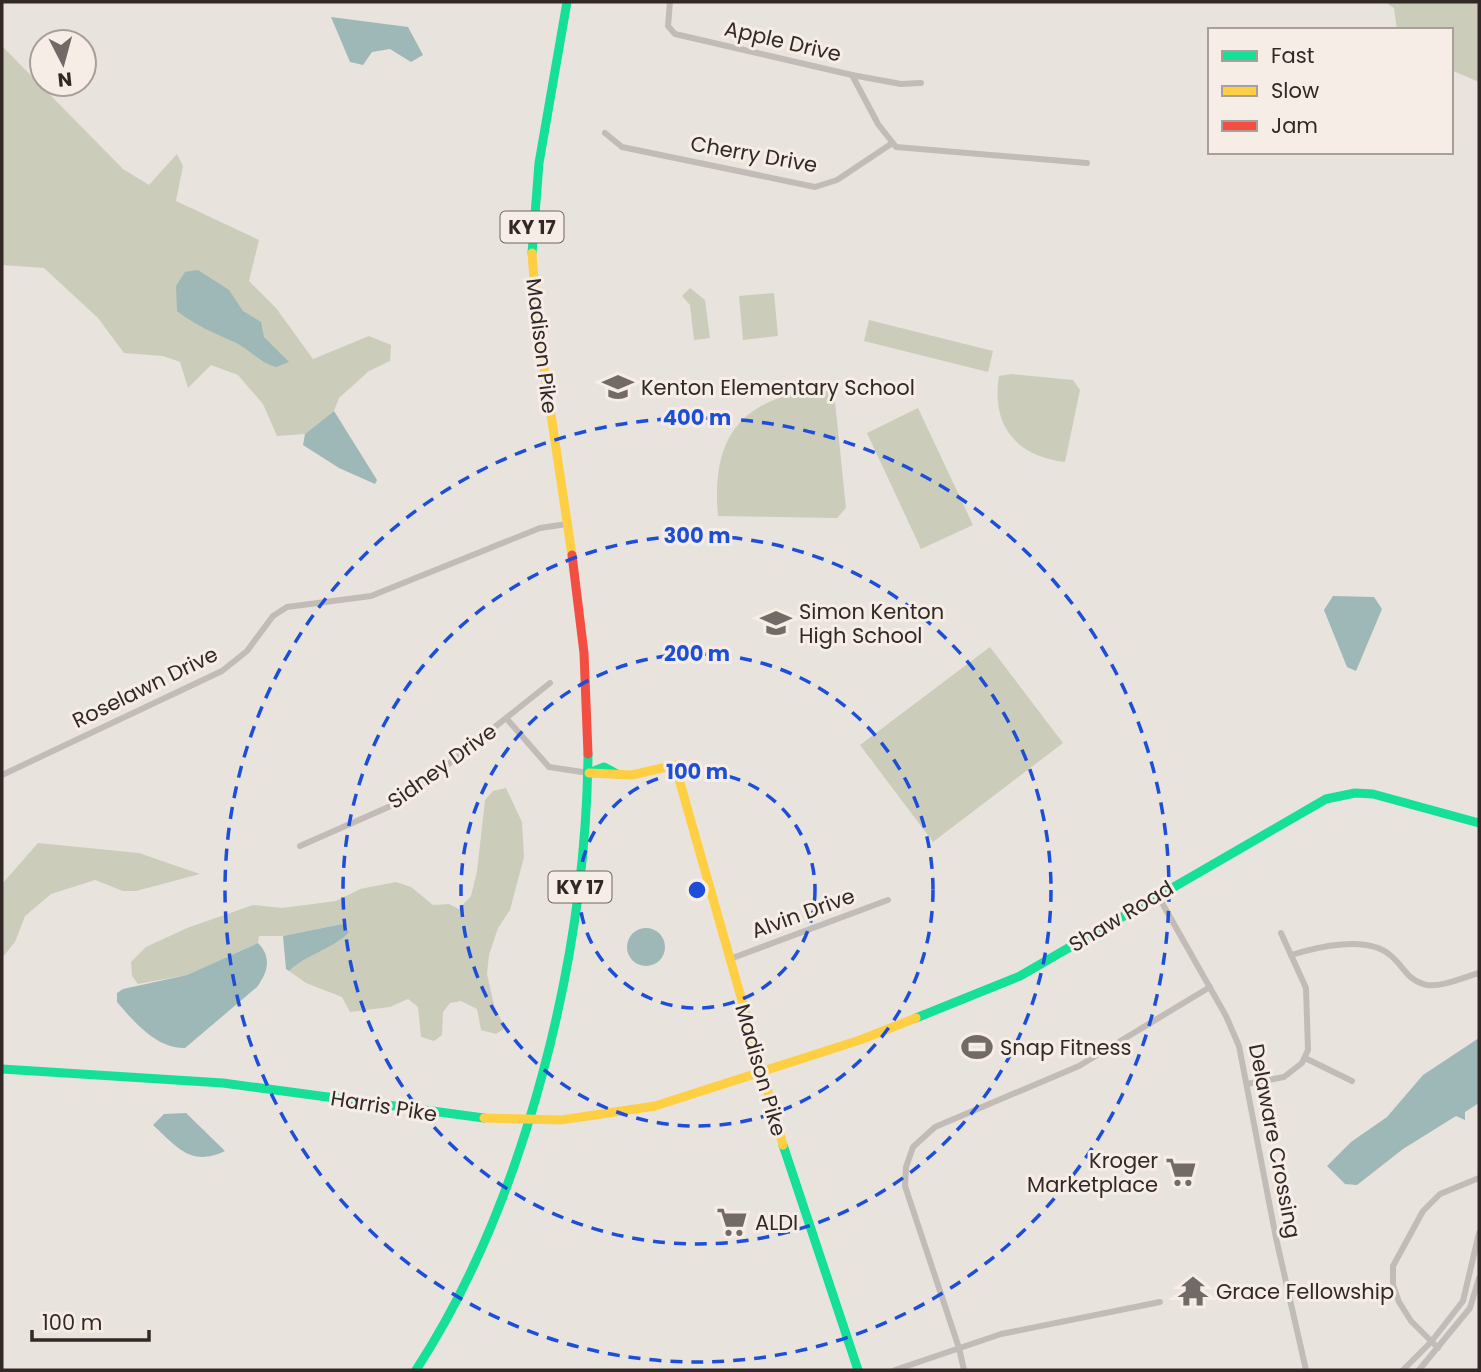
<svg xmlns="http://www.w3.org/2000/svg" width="1481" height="1372" font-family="Poppins,sans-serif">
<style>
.green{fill:#cbccba}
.water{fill:#9db8b6}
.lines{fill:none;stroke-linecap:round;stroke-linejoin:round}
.street{stroke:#c2bcb8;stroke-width:6}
.fast{stroke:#16e098;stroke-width:9}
.slow{stroke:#ffcf43;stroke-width:9}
.jam{stroke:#f24e42;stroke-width:9}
.ring{fill:none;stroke:#1d4ed8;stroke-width:3.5;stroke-dasharray:12 9}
.labels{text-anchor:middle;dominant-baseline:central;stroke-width:6;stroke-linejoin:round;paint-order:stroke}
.shield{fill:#f6ede6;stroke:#6d6460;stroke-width:2}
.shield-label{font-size:19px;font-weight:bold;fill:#322927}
.street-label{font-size:21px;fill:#322927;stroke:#f6ede6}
.poi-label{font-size:21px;fill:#322927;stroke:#f6ede6;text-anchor:start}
.centre{fill:#1d4ed8;stroke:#f6ede6;stroke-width:3.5}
.ring-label{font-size:21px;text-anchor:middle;font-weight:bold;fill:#1d4ed8;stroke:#f6ede6;stroke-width:6;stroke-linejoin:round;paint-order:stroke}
</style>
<rect width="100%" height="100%" fill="#e9e3de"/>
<g class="green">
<polygon points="1385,2 1479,2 1479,82 1451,70 1451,30 1397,30 1394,8"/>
<polygon points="2,46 123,169 149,185 177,154 183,166 176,201 259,240 249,281 276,308 313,359 369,336 391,345 390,361 369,371 339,398 334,411 305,434 277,436 263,404 238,375 211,365 188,388 180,362 163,356 124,353 98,318 44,268 2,265"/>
<polygon points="690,288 705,300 710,338 694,340 690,305 682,296"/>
<polygon points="774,293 778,336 743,340 739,296"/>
<polygon points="869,320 993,351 988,372 864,341"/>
<path d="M1011,374L1073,380L1080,390L1065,462C1016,456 991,426 999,376Z"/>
<path d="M815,390L834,392L846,508L837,518L718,516C711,441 738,400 815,390Z"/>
<polygon points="918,408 973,525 921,549 867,433"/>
<polygon points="990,647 1063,743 933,842 860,745"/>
<polygon points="506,788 522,822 524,857 510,910 498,928 489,955 487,974 494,1005 505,1028 496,1034 481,1030 477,1009 461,1001 450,1003 443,1012 442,1035 434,1041 421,1037 418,1007 408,999 390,1007 350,1012 342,997 306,983 289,971 299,961 323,950 342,924 283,936 259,936 258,943 187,975 138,984 132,976 131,962 146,947 187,928 253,905 282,908 336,901 360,889 396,882 411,887 433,905 449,904 459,909 471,896 477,871 485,800 493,791"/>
<polygon points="38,843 139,853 200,874 136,891 123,891 95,880 51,894 25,916 15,942 2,958 2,884"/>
</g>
<g class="water">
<polygon points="331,17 408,27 423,55 411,62 390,49 372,52 363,65 350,62"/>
<path d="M198,270L229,290L243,311L261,322L264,337L289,362L276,367C258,362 249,348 232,341C212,332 195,325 177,311L176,286L185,272Z"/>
<polygon points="334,411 377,480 375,484 339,468 303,445 305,434"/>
<polygon points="1333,596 1374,597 1382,609 1356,671 1347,667 1324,610"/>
<path d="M342,924L349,932C332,950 306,954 289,971L286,969L283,936Z"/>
<circle cx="646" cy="947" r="19"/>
<path d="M258,943C272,957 268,972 257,987L185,1048C157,1049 134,1022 117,1002V993L123,989L187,975Z"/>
<polygon points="1479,1038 1479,1103 1465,1112 1465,1120 1456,1116 1403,1149 1357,1185 1345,1184 1327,1166 1351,1142 1387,1117 1423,1075"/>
<path d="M186,1113L225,1151C191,1167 178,1148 153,1125L164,1114Z"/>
</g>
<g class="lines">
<g class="street">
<polyline points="670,2 668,26 675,34 852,75 878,124 896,147 1087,163"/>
<polyline points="852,75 901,84 921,83"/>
<polyline points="605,133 622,147 815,187 837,180 891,144"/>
<polyline points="507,719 549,767 589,773"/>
<polyline points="2,775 222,671 247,651 273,616 287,607 371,596 540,528 567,524"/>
<polyline points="300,846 402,801 550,683"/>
<polyline points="1157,894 1226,1016 1239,1046 1276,1238 1306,1370"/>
<path d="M1291,955C1317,947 1367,935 1390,955C1404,966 1407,981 1427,985C1443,987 1464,977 1479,973"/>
<polyline points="730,959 888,900"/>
<polyline points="1305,1058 1352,1081"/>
<polyline points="1247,1084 1284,1077 1302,1063 1308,1050 1306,988 1281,933"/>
<polyline points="1438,1348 1411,1321 1399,1302 1393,1285 1393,1266 1423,1211 1440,1194 1479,1178"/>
<polyline points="895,1370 1001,1334 1160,1302"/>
<polyline points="964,1370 959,1348 905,1186 906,1167 913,1147 935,1127 1079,1066 1210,987"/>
<polyline points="1403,1370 1431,1342 1463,1301 1479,1233"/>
<polyline points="1419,1370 1470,1308 1479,1278"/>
</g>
<g class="fast">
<polyline points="532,253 539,163 567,2"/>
<polyline points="589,773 604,767 617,774"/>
<polyline points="916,1018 1020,976 1326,799 1355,793 1373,794 1479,823"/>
<polyline points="2,1069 223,1083 484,1118"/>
<polyline points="783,1145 858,1370"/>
<path d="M416,1370C526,1201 586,955 588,754"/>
</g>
<g class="slow">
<polyline points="532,253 537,321 572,555"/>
<polyline points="589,773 632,775 675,765 783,1145"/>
<polyline points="484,1118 561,1120 655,1106 860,1040 916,1018"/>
</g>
<polyline class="jam" points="572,555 584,653 588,754"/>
</g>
<g class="ring">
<circle cx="697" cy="890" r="118"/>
<circle cx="697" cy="890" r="236"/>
<circle cx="697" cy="890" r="354"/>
<circle cx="697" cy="890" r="472"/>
</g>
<defs>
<g id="school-bare" transform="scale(2.415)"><path d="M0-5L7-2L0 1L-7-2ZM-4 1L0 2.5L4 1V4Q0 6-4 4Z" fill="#726a67" stroke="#f6ede6" stroke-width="2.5" paint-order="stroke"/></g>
<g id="stadium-bare" transform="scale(2.415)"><path d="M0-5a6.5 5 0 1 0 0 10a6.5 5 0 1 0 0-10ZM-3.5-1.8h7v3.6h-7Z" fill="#726a67" stroke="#f6ede6" stroke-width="2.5" paint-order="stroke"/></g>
<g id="supermarket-bare" transform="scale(2.415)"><path d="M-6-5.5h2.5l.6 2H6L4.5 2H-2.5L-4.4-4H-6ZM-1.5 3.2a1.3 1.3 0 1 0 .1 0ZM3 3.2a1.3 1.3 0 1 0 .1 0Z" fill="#726a67" stroke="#f6ede6" stroke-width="2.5" paint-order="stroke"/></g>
<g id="temple-bare" transform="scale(2.415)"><path d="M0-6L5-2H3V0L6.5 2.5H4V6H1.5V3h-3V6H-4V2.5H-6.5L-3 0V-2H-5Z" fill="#726a67" stroke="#f6ede6" stroke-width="2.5" paint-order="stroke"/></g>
</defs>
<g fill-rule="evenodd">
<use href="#school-bare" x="618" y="387"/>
<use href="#school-bare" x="776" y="623"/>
<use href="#stadium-bare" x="977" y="1047"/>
<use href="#supermarket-bare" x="1181" y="1172"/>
<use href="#supermarket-bare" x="732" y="1222"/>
<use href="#temple-bare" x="1193" y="1291"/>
</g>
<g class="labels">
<g class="shield">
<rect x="500.5" y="211.5" width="63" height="31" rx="5"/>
<rect x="548.5" y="871.5" width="63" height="31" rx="5"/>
</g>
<g class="shield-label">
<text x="532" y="227">KY 17</text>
<text x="580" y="887">KY 17</text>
</g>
<g class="street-label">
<text transform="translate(783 41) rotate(13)">Apple Drive</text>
<text transform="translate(754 154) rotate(10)">Cherry Drive</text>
<text transform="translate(542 346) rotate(83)">Madison Pike</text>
<text transform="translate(145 687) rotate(-26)">Roselawn Drive</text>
<text transform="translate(442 766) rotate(-36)">Sidney Drive</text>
<text transform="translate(803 913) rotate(-20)">Alvin Drive</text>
<text transform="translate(1121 916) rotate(-31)">Shaw Road</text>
<text transform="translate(761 1070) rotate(74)">Madison Pike</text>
<text transform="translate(384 1106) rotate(9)">Harris Pike</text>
<text transform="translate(1275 1141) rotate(79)">Delaware Crossing</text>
</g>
<g class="poi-label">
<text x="641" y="387">Kenton Elementary School</text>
<text x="799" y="611">Simon Kenton<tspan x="799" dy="24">High School</tspan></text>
<text x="1000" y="1047">Snap Fitness</text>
<text x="1158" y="1160" text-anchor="end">Kroger<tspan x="1158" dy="24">Marketplace</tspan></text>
<text x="755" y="1222">ALDI</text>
<text x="1216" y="1291">Grace Fellowship</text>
</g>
</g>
<circle cx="697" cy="890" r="10" class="centre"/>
<g class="ring-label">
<text x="697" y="425">400 m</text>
<text x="697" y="543">300 m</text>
<text x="697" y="661">200 m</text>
<text x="697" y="779">100 m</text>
</g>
<rect width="1481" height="1372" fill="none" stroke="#322927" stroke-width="7"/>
<rect x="1208" y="28" width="245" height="126" fill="#f6ede6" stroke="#a89f9a" stroke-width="2"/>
<rect x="1222" y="51" width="35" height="10" fill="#16e098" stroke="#a89f9a" stroke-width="2"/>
<text x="1271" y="63" font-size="21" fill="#322927">Fast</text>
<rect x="1222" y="86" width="35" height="10" fill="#ffcf43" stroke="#a89f9a" stroke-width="2"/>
<text x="1271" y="98" font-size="21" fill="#322927">Slow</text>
<rect x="1222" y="121" width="35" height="10" fill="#f24e42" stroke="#a89f9a" stroke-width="2"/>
<text x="1271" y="133" font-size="21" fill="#322927">Jam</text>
<g transform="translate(63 63) rotate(174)"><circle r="33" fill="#f6ede6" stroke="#a89f9a" stroke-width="2"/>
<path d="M0-5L12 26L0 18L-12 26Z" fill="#726a67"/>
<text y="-10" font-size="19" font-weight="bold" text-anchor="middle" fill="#322927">N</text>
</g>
<path d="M32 1330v10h117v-10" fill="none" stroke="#322927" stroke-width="3.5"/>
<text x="42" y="1330" font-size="21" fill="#322927" stroke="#f6ede6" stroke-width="5" paint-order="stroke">100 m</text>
</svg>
